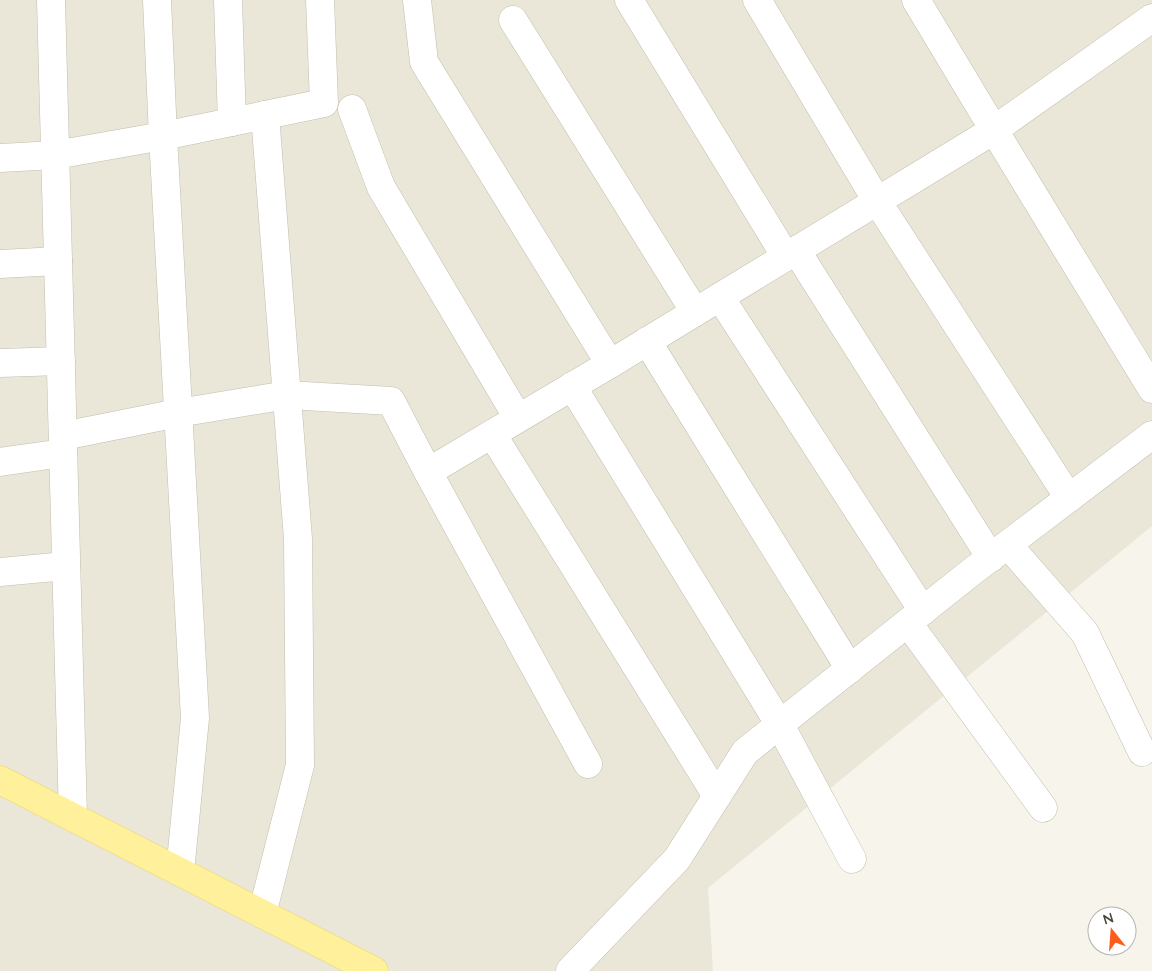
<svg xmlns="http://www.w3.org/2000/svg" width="1152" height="971" font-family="Quicksand,sans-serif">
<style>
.residential{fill:#eae7d8}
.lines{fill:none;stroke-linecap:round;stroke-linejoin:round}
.minor-casing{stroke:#c2beac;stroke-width:29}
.primary-casing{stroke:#ebd563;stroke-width:29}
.minor{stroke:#fff;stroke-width:28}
.primary{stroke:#fff09b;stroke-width:28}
</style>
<rect width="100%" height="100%" fill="#f6f4eb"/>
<polygon class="residential" points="0,0 1152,0 1152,526 708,888 713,971 0,971"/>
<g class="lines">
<g class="minor-casing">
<g id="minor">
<polyline points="51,0 73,817"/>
<polyline points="157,0 163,136 324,103 320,0"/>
<polyline points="228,0 232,122"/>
<polyline points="417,0 424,62 610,364 994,130 1152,389"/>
<polyline points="629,0 786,257"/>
<polyline points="757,0 877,201 1069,498"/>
<polyline points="916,0 994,130 1152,18"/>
<polyline points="513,20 695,312"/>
<polyline points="352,109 381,187 518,418"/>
<polyline points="0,158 55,155 163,136 195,718 180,872"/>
<polyline points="796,250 991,558"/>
<polyline points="0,264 58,261"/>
<polyline points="720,297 923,611"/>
<polyline points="647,341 850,669"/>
<polyline points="0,363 61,361"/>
<polyline points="572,386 780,725 852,859"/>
<polyline points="492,434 717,796"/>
<polyline points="63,436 178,413 287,395 391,401 428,472 610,364"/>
<polyline points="0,462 63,453"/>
<polyline points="428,472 588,764"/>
<polyline points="1008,545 1085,633 1142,752"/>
<polyline points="0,572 66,566"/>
<polyline points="908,623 1043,808"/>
<polyline points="262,914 300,765 298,539 265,115"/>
<polyline points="570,971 677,859 745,752 974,570 1152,435"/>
</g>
</g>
<g class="primary-casing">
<polyline id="primary" points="0,780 374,971"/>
</g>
<use href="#minor" class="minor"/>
<use href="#primary" class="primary"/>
</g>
<g transform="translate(1112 931) rotate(343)"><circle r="24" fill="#ffffff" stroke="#b7b5af"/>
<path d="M0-4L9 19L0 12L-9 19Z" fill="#ff5b19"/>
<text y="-8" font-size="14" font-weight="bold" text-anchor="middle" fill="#4b4638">N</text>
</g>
</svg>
